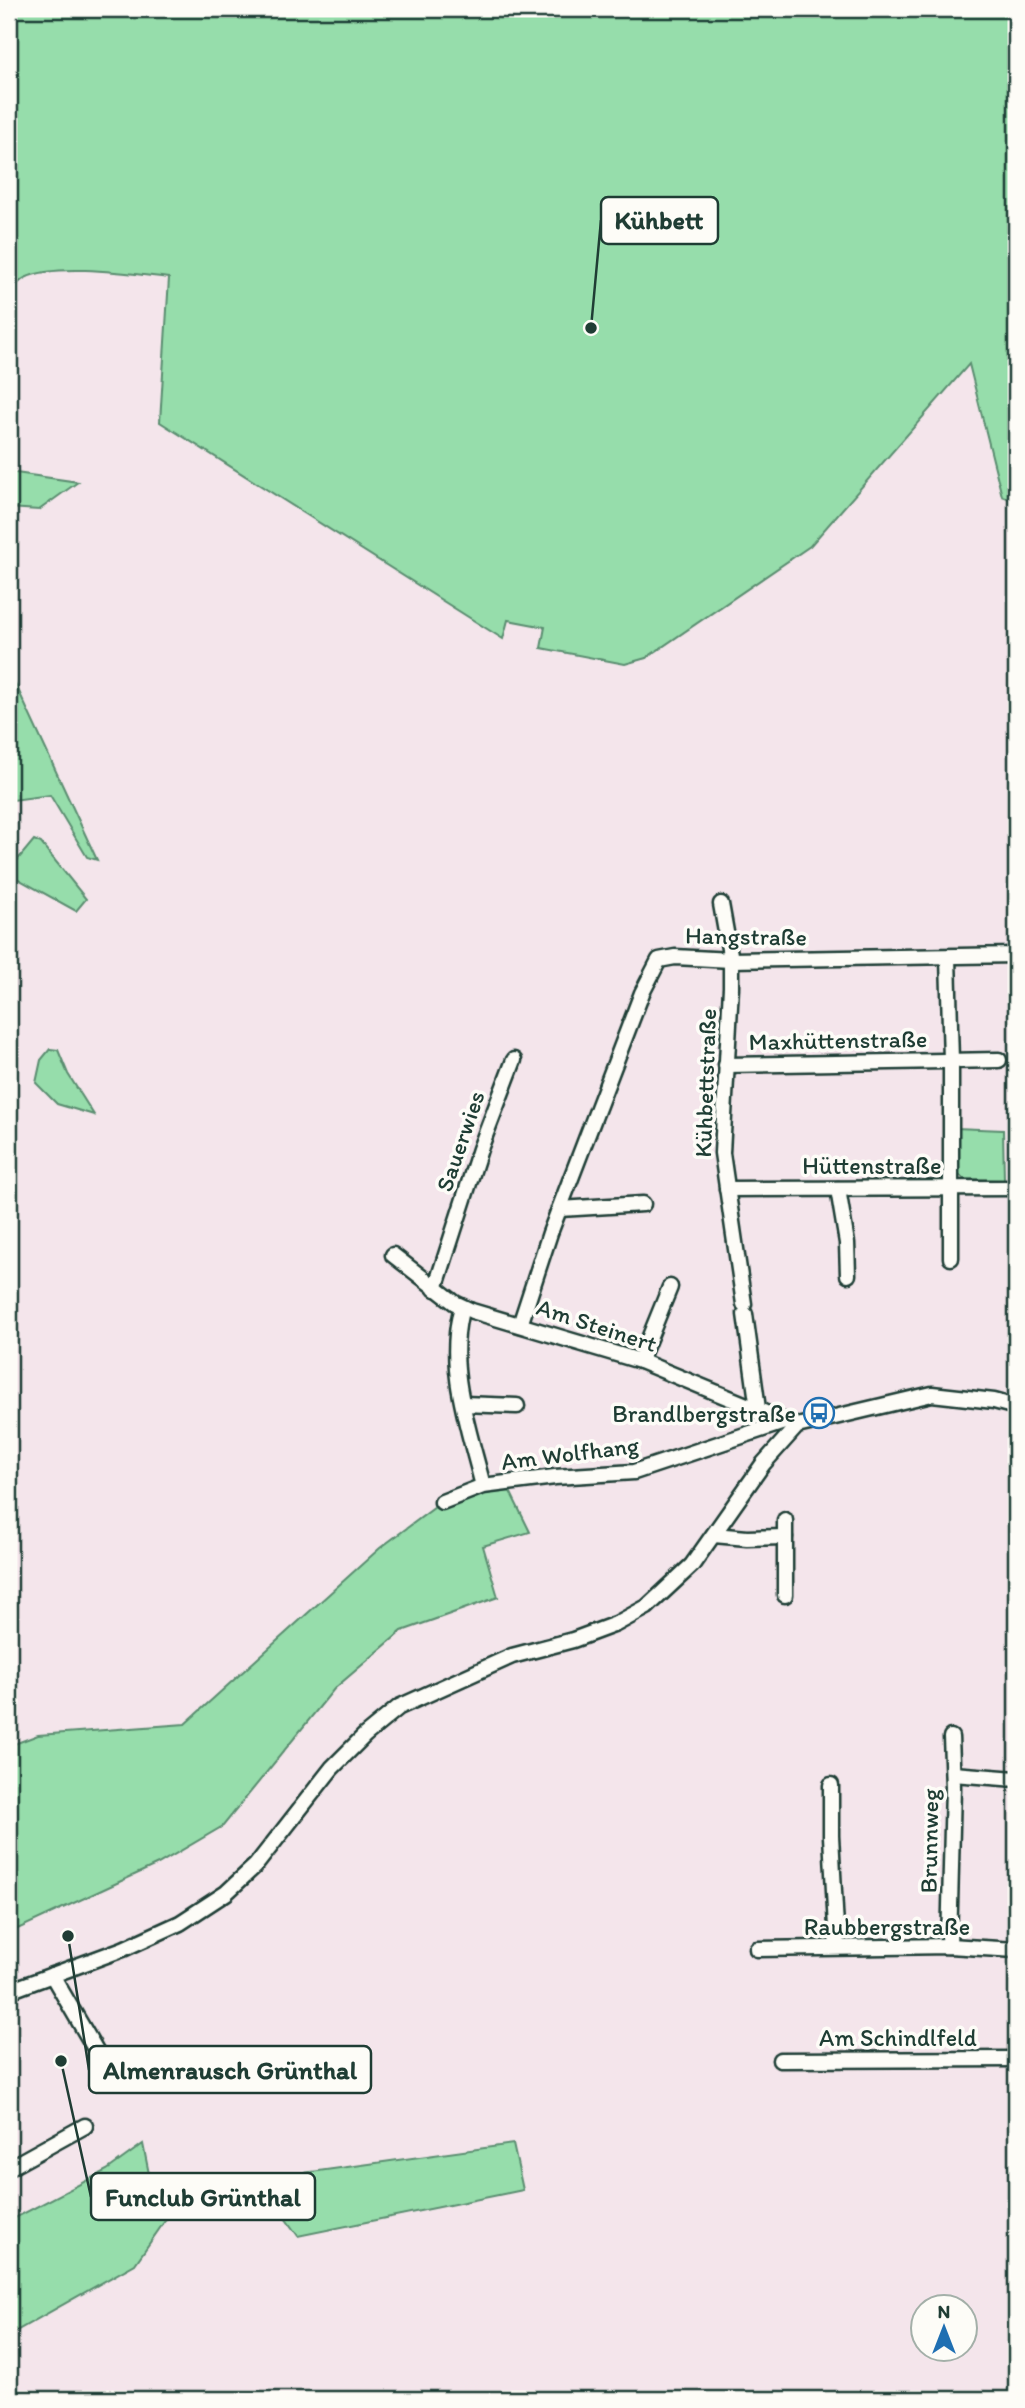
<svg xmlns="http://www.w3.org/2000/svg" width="1025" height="2408" font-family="Itim,sans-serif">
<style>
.green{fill:#96ddab;stroke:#5a8d70;stroke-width:2}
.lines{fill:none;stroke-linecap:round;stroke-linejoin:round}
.minor-casing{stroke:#1f3d34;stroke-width:19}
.minor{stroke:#fdfcf7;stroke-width:14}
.labels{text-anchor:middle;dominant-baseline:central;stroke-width:7;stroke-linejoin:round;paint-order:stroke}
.street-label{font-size:24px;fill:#1f3d34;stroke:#fdfcf7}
.poi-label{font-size:24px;fill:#1f3d34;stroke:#fdfcf7;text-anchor:end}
.leader{fill:none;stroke:#1f3d34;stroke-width:2.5}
.callout-dot{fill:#1f3d34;stroke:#fdfcf7;stroke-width:2.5}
.callout{fill:#fdfcf7;stroke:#1f3d34;stroke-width:2.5}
.callout-label{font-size:26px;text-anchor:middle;font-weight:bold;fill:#1f3d34}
</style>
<rect width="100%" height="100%" fill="#f4e5eb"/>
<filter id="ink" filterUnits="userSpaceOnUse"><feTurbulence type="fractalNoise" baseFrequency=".0143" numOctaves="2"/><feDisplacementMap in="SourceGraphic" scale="14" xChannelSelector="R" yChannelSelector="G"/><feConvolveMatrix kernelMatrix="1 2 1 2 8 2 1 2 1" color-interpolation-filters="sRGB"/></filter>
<g filter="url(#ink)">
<g class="green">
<path d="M9,9H1016V501L1002,496L969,364L810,546L646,658L625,664L541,648L545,627L508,620L503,639L160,422L169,278C133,274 57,262 25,278C19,281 13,289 9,293Z"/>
<polygon points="9,472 78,482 39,510 9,508"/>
<polygon points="9,670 97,860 87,857 50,795 13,800 9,787"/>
<polygon points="34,840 41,843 86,899 76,911 9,874 9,870"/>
<polygon points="50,1049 58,1050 68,1074 94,1115 57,1104 36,1083 41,1060"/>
<polygon points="955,1128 1003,1130 1004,1180 964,1179 956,1172"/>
<polygon points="508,1487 530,1532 483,1546 498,1597 402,1631 334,1689 223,1826 158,1864 9,1933 9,1746 38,1735 185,1724 380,1548 442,1502"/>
<polygon points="143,2144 153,2194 513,2144 523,2190 298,2236 275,2204 167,2218 135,2264 9,2335 9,2221 107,2170"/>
</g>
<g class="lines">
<g class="minor-casing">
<g id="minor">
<polyline points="721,904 731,960 731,987 722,1153 744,1304"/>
<polyline points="948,958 951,1060 951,1258"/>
<polyline points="726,1065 999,1060"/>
<polyline points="727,1189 1016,1188"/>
<polyline points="838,1189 847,1243 848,1275"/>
<polyline points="560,1209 643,1204"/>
<polyline points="393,1255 455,1303 472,1311 640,1361 797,1426"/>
<polyline points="435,1289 480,1149 514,1060"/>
<path d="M462,1307C445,1366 469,1429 483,1486"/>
<polyline points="745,1314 758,1409"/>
<polyline points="520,1325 550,1233 642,993 659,960 675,957 731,960 1016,955"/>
<polyline points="640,1361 670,1287"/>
<polyline points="463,1404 517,1406"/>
<polyline points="442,1502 483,1486 555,1477 634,1472 784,1422"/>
<polyline points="785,1520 785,1595"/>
<polyline points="714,1535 747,1538 785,1537"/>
<polyline points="953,1774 1016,1779"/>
<polyline points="831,1785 831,1836 837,1946"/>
<polyline points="949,1946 953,1787 951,1737"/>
<polyline points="757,1949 949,1946 1016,1950"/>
<polyline points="52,1975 108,2071"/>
<polyline points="9,1991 123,1949 180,1923 226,1893 256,1865 332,1768 365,1735 399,1707 512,1656 573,1640 616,1624 647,1607 692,1565 763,1464 797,1426 932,1394 994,1401 1016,1407"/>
<polyline points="780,2060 1016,2059"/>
<polyline points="9,2168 85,2126"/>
</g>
</g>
<use href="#minor" class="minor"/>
</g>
</g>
<defs>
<g id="bus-ring" transform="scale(1.575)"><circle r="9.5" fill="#fdfcf7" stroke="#1f6fb2" stroke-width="1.5"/><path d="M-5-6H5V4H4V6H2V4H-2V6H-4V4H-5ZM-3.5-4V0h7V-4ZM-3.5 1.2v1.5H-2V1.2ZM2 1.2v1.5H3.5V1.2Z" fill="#1f6fb2"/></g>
</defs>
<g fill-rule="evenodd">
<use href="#bus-ring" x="819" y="1413"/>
</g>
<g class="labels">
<g class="street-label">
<text transform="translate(746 936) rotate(1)">Hangstraße</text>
<text transform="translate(838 1040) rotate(-1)">Maxhüttenstraße</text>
<text transform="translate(705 1083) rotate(-88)">Kühbettstraße</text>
<text transform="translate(460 1141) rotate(-71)">Sauerwies</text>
<text x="872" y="1165">Hüttenstraße</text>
<text transform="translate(597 1325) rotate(18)">Am Steinert</text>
<text transform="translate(570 1453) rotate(-7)">Am Wolfhang</text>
<text transform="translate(929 1841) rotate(-89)">Brunnweg</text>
<text x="887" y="1926">Raubbergstraße</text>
<text x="898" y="2037">Am Schindlfeld</text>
</g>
<g class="poi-label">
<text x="796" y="1413">Brandlbergstraße</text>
</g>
</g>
<path class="leader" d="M591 328L601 220M68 1936L89 2070M61 2061L91 2197"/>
<g class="callout-dot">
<circle cx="591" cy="328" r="7"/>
<circle cx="68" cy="1936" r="7"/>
<circle cx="61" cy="2061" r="7"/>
</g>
<g class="callout">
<rect x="601" y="197" width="117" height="47" rx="7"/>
<rect x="89" y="2046" width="282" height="47" rx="7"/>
<rect x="91" y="2173" width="224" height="47" rx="7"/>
</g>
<g class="callout-label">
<text x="659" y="229">Kühbett</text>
<text x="230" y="2079">Almenrausch Grünthal</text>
<text x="203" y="2206">Funclub Grünthal</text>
</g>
<rect width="1025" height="2408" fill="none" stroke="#fdfcf7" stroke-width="35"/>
<rect x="18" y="18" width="990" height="2373" fill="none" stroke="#1f3d34" stroke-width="2.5" filter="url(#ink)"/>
<g transform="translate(944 2328)"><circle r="33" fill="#fdfcf7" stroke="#a4b0a9" stroke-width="2"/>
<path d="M0-5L12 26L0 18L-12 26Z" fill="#1f6fb2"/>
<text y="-10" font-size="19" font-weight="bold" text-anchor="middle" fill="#1f3d34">N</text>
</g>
</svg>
